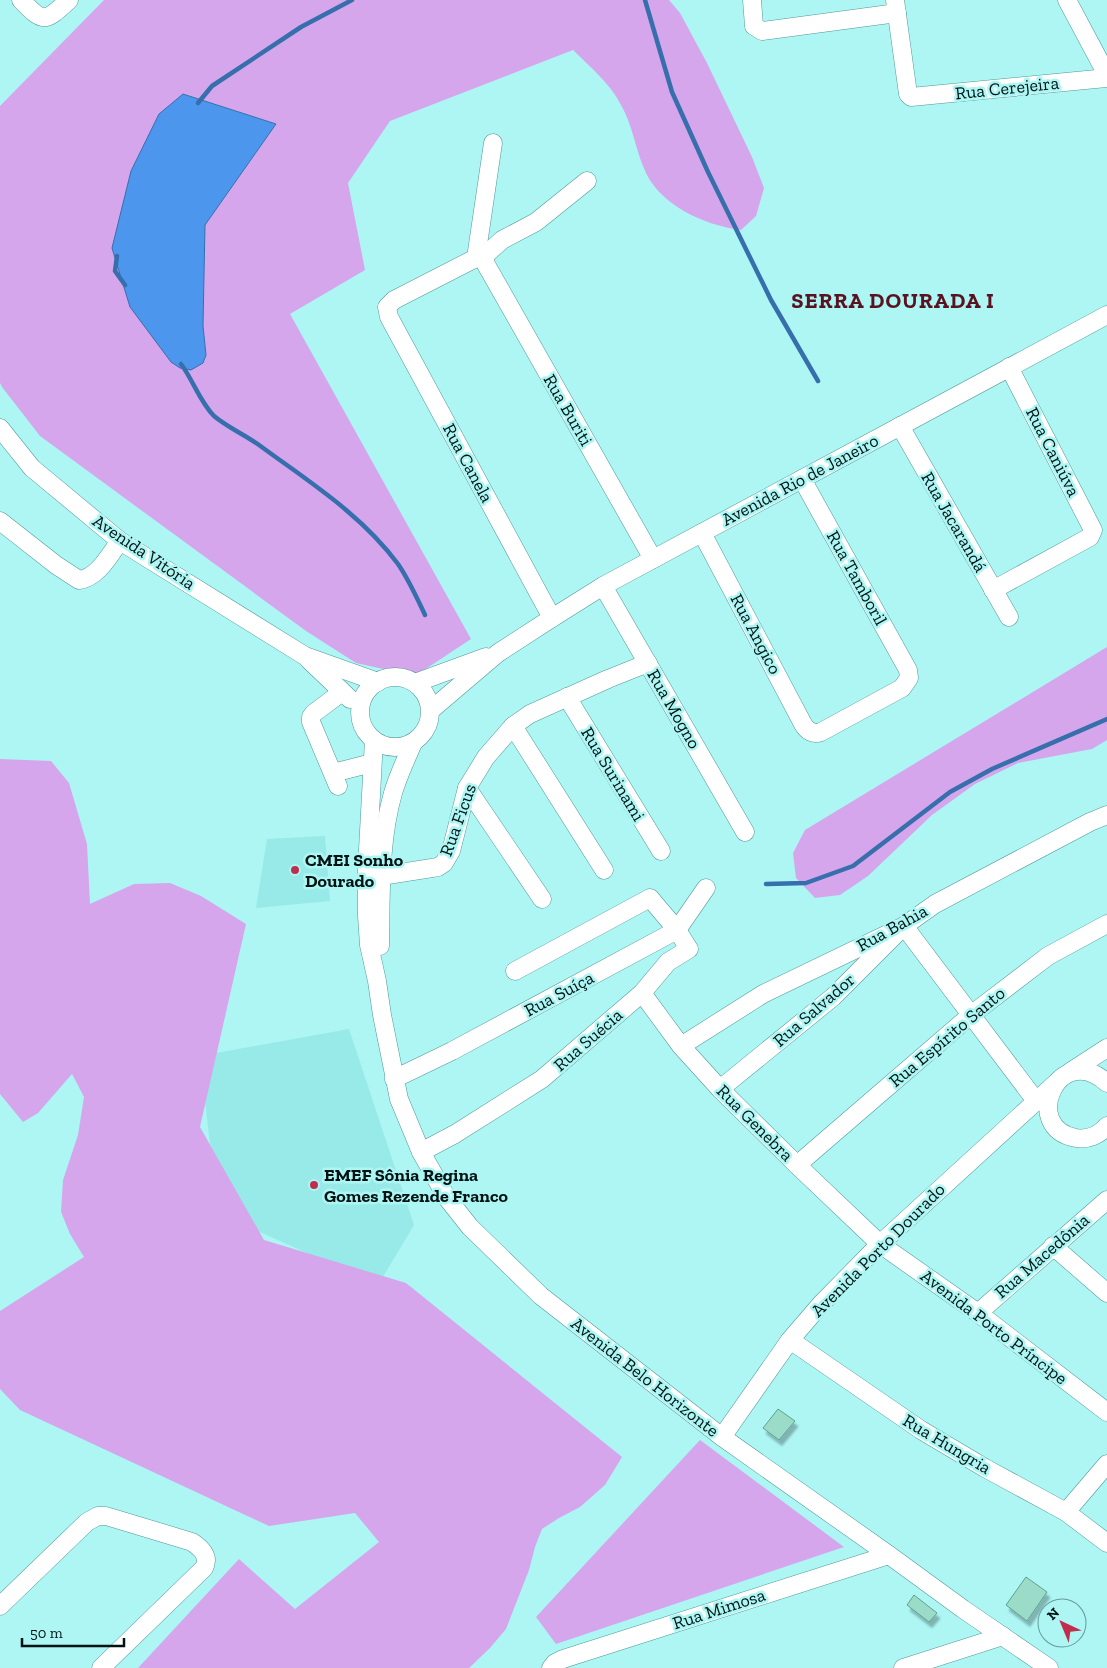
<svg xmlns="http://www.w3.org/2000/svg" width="1107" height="1668" font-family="'Zilla Slab',serif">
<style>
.built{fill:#97eae8}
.green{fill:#d5a6ec;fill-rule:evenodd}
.water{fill:#4d96ed;stroke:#366fac}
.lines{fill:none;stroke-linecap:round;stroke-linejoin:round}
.stream{stroke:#366fac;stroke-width:4.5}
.building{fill:#9bdcc9;stroke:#60a08e;filter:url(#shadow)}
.minor-casing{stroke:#519897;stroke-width:19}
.minor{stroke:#fff;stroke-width:18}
.poi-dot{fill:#bf2e4d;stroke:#adf6f4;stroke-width:2}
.labels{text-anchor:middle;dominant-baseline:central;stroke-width:5;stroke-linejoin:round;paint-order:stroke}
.street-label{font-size:18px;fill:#001313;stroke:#adf6f4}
.poi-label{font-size:18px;font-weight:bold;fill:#001313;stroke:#adf6f4;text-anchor:start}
.district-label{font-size:22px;font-weight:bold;letter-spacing:1px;fill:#581220;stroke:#adf6f4}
</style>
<defs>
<filter id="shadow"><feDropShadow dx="3" dy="5.5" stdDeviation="1" flood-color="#0004"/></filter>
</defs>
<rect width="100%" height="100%" fill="#adf6f4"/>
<g class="built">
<polygon points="325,836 330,901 256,908 267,839"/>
<polygon points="349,1029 414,1225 378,1285 247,1226 210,1144 200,1056"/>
</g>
<g class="green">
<path d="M104,0H669L680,13L707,63L752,157L764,188L756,216L741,230C704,225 657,205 643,166C635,146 632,124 621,105C610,83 590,67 573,50L390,121L348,183L365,270L290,314L471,639L415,676L356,663L306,631L40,436L2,387L0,383V106ZM184,94L276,124L205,225L203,326L206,355L191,370Z"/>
<polygon points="1107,647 1107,740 1092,749 1018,763 975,784 932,815 868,876 840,895 815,898 796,878 793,853 805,830"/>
<polygon points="0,759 51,761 69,783 87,844 90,904 134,884 170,883 201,896 246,924 200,1127 264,1240 406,1283 622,1457 605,1485 580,1507 559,1518 542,1529 535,1547 529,1570 506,1629 490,1648 469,1668 138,1668 239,1559 295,1609 379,1542 355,1513 269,1526 20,1410 0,1389 0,1311 84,1257 70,1234 61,1212 63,1180 78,1135 84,1097 72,1074 38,1113 23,1122 0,1094"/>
<polygon points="700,1440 844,1547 556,1644 536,1617"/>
</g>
<polygon class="water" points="183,94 276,124 205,225 203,326 206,355 203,363 191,370 180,368 171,362 130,307 112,248 131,171 159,114"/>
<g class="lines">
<g class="stream">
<polyline points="645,0 672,92 708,172 771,300 818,381"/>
<polyline points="198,103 212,86 301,27 352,0"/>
<polyline points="117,256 115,271 125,285"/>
<path d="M181,364C193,380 200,402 214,416C227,427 245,435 259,445C308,481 361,514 398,564C409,580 417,598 425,615"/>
<polyline points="766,884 806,883 853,866 950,792 992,769 1107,719"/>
</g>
</g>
<g class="building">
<polygon points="778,1409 795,1421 779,1440 763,1428"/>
<polygon points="1026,1577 1047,1592 1027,1621 1006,1605"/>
<polygon points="914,1595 937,1613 929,1622 907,1605"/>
</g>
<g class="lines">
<g class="minor-casing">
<g id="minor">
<path d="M21,0C44,24 45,22 69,0"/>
<polyline points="752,0 754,26 762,31 897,13"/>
<polyline points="895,0 908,94 911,97 1107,78"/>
<polyline points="1067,0 1107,75"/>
<polyline points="476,258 493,143"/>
<polyline points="481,259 502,240 536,222 587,181"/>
<polyline points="900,426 1009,617"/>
<polyline points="0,428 32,468 120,541 305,656 378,682"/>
<path d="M0,521L56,565L79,580C98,578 110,554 120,541"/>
<path d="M702,533L803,724C807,731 813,735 821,732L902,688L909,678L908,670L802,479"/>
<polyline points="603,586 745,832"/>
<polyline points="993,590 1090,537 1093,530 1009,367"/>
<polyline points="552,618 389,317 387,307 394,300 474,259 479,258 484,261 653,559"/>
<polyline points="309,660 350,699"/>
<circle cx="395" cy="712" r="35"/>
<polyline points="415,683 486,657"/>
<polyline points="567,697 661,851"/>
<polyline points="431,710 498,653 552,618 603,586 1107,315"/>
<polyline points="513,726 604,870"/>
<polyline points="374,740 367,868 367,916 369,945 377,981 382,1015 399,1099 421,1152 447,1198 470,1227 541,1296 722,1437 889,1555 963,1609 1049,1668"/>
<polyline points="333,773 372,763"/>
<polyline points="338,786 311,722 311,717 314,713 342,692"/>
<polyline points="467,788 542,899"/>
<polyline points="381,876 432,868 438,867 444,863 451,851 467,788 486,757 513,726 530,714 608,679 648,663"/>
<path d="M380,946C381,895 379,842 393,793C398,776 406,759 413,743"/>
<polyline points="642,993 681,1046 720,1089 797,1165 880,1244 978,1313 1107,1412"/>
<polyline points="681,1046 763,994 904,926 935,904 1090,822 1107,815"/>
<polyline points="1070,1072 1107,1048"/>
<polyline points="394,1079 452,1051 677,930 706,888"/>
<path d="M1107,1083C1058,1039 1020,1128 1076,1138C1088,1140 1099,1135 1107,1126"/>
<polyline points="720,1089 833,997 904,926 1036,1101"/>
<polyline points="421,1152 455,1134 542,1079 642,993 668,962 689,949 677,930 650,898 515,971"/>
<polyline points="797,1165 971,1015 1048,956 1107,924"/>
<polyline points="1053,1246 1107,1293"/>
<polyline points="978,1313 1107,1200"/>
<polyline points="790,1340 921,1430 985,1468 1066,1512 1107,1543"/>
<polyline points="722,1437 790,1340 821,1304 880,1244 1056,1083"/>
<polyline points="1066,1512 1107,1464"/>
<path d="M0,1606L87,1522L98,1516H106L192,1542C201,1548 210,1556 204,1568L101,1668"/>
<polyline points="551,1668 555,1663 563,1659 889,1555"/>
<polyline points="903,1668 1003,1636"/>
</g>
</g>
<use href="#minor" class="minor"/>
</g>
<g class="poi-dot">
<circle cx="295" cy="870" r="5"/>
<circle cx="314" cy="1185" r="5"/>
</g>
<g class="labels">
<g class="street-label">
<text transform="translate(1007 88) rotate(-6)">Rua Cerejeira</text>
<text transform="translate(568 410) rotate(60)">Rua Buriti</text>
<text transform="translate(1053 452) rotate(63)">Rua Caniúva</text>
<text transform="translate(468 463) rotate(62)">Rua Canela</text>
<text transform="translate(800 480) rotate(-28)">Avenida Rio de Janeiro</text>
<text transform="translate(954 522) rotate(60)">Rua Jacarandá</text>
<text transform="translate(144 552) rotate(34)">Avenida Vitória</text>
<text transform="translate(857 578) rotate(61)">Rua Tamboril</text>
<text transform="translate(756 634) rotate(62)">Rua Angico</text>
<text transform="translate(674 709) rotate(60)">Rua Mogno</text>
<text transform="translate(613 774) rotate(59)">Rua Surinami</text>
<text transform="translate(458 820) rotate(-70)">Rua Ficus</text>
<text transform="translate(892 928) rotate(-29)">Rua Bahia</text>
<text transform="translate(559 994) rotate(-28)">Rua Suíça</text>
<text transform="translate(814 1010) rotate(-41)">Rua Salvador</text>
<text transform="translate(947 1037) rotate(-40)">Rua Espírito Santo</text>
<text transform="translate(588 1040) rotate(-41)">Rua Suécia</text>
<text transform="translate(755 1123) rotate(45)">Rua Genebra</text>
<text transform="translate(878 1250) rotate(-45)">Avenida Porto Dourado</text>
<text transform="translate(1042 1256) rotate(-41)">Rua Macedônia</text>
<text transform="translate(994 1327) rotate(37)">Avenida Porto Príncipe</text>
<text transform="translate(645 1377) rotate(38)">Avenida Belo Horizonte</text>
<text transform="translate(947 1444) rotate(31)">Rua Hungria</text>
<text transform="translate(719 1609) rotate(-18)">Rua Mimosa</text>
</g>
<g class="poi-label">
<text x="305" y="860">CMEI Sonho<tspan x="305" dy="21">Dourado</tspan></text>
<text x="324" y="1175">EMEF Sônia Regina<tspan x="324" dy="21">Gomes Rezende Franco</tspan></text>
</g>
<g class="district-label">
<text x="893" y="300">SERRA DOURADA I</text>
</g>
</g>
<g transform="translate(1062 1623) rotate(316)"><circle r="24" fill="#adf6f4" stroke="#689b9a"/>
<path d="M0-4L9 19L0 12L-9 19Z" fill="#bf2e4d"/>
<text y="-8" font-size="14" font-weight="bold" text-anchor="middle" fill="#001313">N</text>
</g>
<path d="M22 1638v8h102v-8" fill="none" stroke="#001313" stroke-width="2.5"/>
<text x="30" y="1638" font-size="15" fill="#001313" stroke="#adf6f4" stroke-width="4" paint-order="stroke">50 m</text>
</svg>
